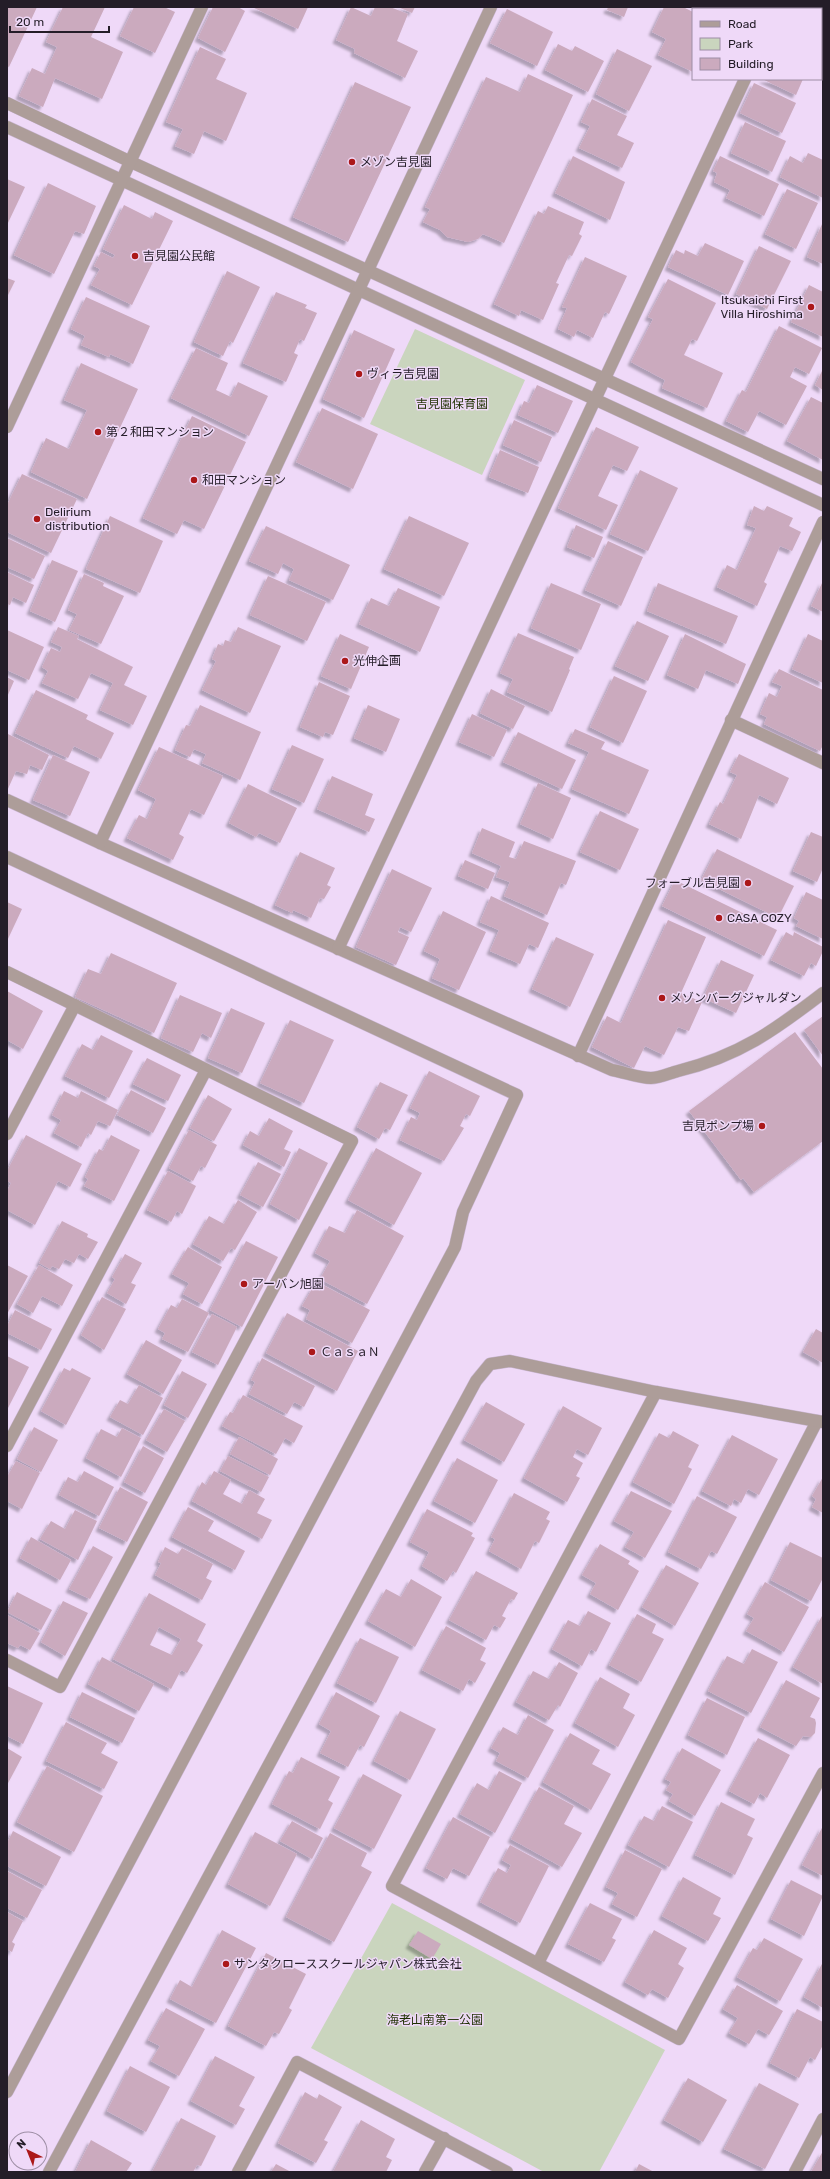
<svg xmlns="http://www.w3.org/2000/svg" width="830" height="2179" font-family="Rubik,'Noto Sans JP',sans-serif">
<style>
.green{fill:#cad5be}
.building{fill:#cbaabe;fill-rule:evenodd;filter:url(#shadow)}
.lines{fill:none;stroke-linecap:round;stroke-linejoin:round}
.minor-casing{stroke:#cab7d3;stroke-width:13}
.minor{stroke:#ad9d99;stroke-width:12}
.poi-dot{fill:#ab1819;stroke:#efd9f8;stroke-width:1.5}
.labels{text-anchor:middle;dominant-baseline:central;stroke-width:3;stroke-linejoin:round;paint-order:stroke}
.poi-label{font-size:12px;fill:#241d28;stroke:#efd9f8;text-anchor:start}
.park-label{font-size:12px;fill:#1e3001;stroke:#efd9f8}
</style>
<defs>
<filter id="shadow"><feDropShadow dx="-3.5" dy="3.5" stdDeviation="1" flood-color="#0004"/></filter>
</defs>
<rect width="100%" height="100%" fill="#efd9f8"/>
<g class="green">
<polygon points="415,329 525,380 482,475 370,424"/>
<polygon points="392,1903 665,2050 599,2172 544,2172 311,2048"/>
</g>
<g class="building">
<polygon points="7,7 37,7 9,67 7,66"/>
<polygon points="63,7 105,7 91,37 123,52 102,99 55,78 43,107 19,96 32,68 45,74 57,47 46,42"/>
<polygon points="134,7 164,7 175,12 155,53 120,36"/>
<polygon points="213,7 238,7 245,11 225,52 198,38"/>
<polygon points="252,7 308,7 298,29"/>
<polygon points="351,7 371,16 375,7 390,7 408,14 397,41 418,51 405,78 354,53 355,49 336,40"/>
<polygon points="398,7 415,7 412,13"/>
<polygon points="608,7 628,7 624,17 607,10"/>
<polygon points="664,7 683,7 693,12 693,72 658,55 666,39 652,32"/>
<polygon points="702,7 739,7 738,9 706,9"/>
<polygon points="792,7 823,7 823,21 821,20 821,9 797,9"/>
<polygon points="507,9 553,32 537,66 490,43"/>
<polygon points="821,26 823,27 823,42 821,46"/>
<polygon points="558,44 572,51 575,46 604,61 588,92 545,70"/>
<polygon points="200,47 226,59 216,79 247,93 226,141 204,131 194,154 175,146 183,129 166,122"/>
<polygon points="617,49 652,66 629,111 596,94"/>
<polygon points="528,74 573,95 504,243 483,234 478,239 468,242 447,237 440,230 423,222 430,209 425,207 486,77 520,92"/>
<polygon points="762,79 803,79 796,95"/>
<polygon points="355,82 411,107 348,242 293,217"/>
<polygon points="754,83 796,103 782,133 740,113"/>
<polygon points="592,99 627,116 617,135 634,143 622,168 579,148 590,126 581,122"/>
<polygon points="745,122 786,141 772,172 731,153"/>
<polygon points="808,153 823,160 823,198 780,177 790,156 803,163"/>
<polygon points="573,156 625,182 610,220 555,193"/>
<polygon points="720,156 779,184 764,216 726,198 730,190 714,182 717,173 713,171"/>
<polygon points="7,179 25,187 7,225"/>
<polygon points="48,183 96,206 84,234 75,231 54,274 14,255"/>
<polygon points="787,189 818,203 796,249 765,234"/>
<polygon points="124,205 152,219 155,212 173,221 132,305 91,285 100,269 94,266 101,252 113,258 115,255 103,249"/>
<polygon points="548,206 584,222 579,234 582,236 572,256 569,255 556,283 559,284 543,320 521,310 519,316 494,304 538,211 544,214"/>
<polygon points="823,222 823,264 807,257"/>
<polygon points="705,243 744,261 728,295 668,267 676,250 684,254 685,250 698,256"/>
<polygon points="759,246 791,261 767,309 736,294"/>
<polygon points="585,257 627,276 609,314 605,312 593,338 577,330 574,337 558,329 567,308 562,307"/>
<polygon points="227,271 260,287 233,343 230,341 223,356 194,342"/>
<polygon points="7,278 15,281 7,297"/>
<polygon points="668,279 716,303 697,341 692,339 684,355 723,373 707,408 662,388 665,380 631,362 653,319 648,317"/>
<polygon points="809,285 823,292 823,337 791,322"/>
<polygon points="276,292 307,305 305,308 317,313 304,341 300,339 294,353 298,355 286,382 243,363"/>
<polygon points="86,297 150,326 133,364 110,354 109,357 81,345 85,336 71,329"/>
<polygon points="779,326 822,348 809,374 795,367 790,377 807,386 786,425 759,411 748,432 726,421 742,390 746,392"/>
<polygon points="354,330 395,349 364,418 323,399"/>
<polygon points="196,348 228,363 216,390 231,397 238,382 268,396 249,436 171,398"/>
<polygon points="81,363 138,389 87,499 31,472 46,438 69,449 87,410 64,400"/>
<polygon points="823,369 823,390 815,385"/>
<polygon points="537,385 573,401 558,433 518,415 524,401 529,403"/>
<polygon points="811,397 823,403 823,460 787,441"/>
<polygon points="322,408 378,434 353,489 296,462"/>
<polygon points="192,416 246,442 204,529 184,520 177,534 143,518"/>
<polygon points="514,420 552,437 541,462 503,445"/>
<polygon points="596,427 639,447 627,471 613,465 598,496 618,505 606,530 558,508"/>
<polygon points="500,450 539,467 528,493 489,477"/>
<polygon points="640,470 678,488 648,551 610,534"/>
<polygon points="22,474 77,499 51,553 7,532 7,505"/>
<polygon points="754,506 764,511 767,506 793,518 789,526 801,532 792,551 780,546 764,582 767,584 757,606 717,587 727,565 737,570 756,528 747,525"/>
<polygon points="110,516 163,541 140,593 86,569"/>
<polygon points="409,516 469,543 444,596 384,569"/>
<polygon points="576,525 603,537 594,558 567,547"/>
<polygon points="266,526 350,565 333,600 289,580 294,569 283,563 278,574 249,561"/>
<polygon points="7,538 45,556 34,579 7,567"/>
<polygon points="608,541 643,557 621,606 585,590"/>
<polygon points="52,560 78,571 55,622 30,611"/>
<polygon points="7,572 34,585 26,603 13,597 10,605 7,604"/>
<polygon points="84,574 104,583 103,586 124,596 101,644 69,630 77,614 68,610"/>
<polygon points="268,576 326,602 307,641 250,615"/>
<polygon points="823,581 823,612 811,606"/>
<polygon points="551,583 601,604 581,650 531,628"/>
<polygon points="658,583 738,616 726,644 647,611"/>
<polygon points="398,588 440,607 420,652 359,624 371,598 389,606"/>
<polygon points="637,621 669,636 648,681 615,666"/>
<polygon points="58,627 79,636 77,639 133,667 124,685 147,696 133,725 100,710 113,683 91,673 78,699 42,683 48,671 42,667 51,648 60,652 62,647 51,642"/>
<polygon points="238,627 281,646 250,713 202,690 216,661 212,659 218,644 223,646 225,640 231,642"/>
<polygon points="7,630 44,647 29,680 7,670"/>
<polygon points="518,633 574,657 569,669 570,670 552,712 507,692 513,679 500,673"/>
<polygon points="340,634 369,647 351,689 321,676"/>
<polygon points="685,634 746,664 738,684 706,670 698,689 667,675"/>
<polygon points="808,634 823,641 823,683 792,669"/>
<polygon points="779,669 823,690 823,745 820,751 764,724 767,717 760,714 769,693 777,697 782,686 772,682"/>
<polygon points="614,676 647,691 623,743 590,727"/>
<polygon points="7,677 14,681 7,697"/>
<polygon points="319,682 350,696 333,735 325,732 323,737 300,727"/>
<polygon points="491,689 525,706 513,729 480,713"/>
<polygon points="36,690 88,715 86,719 114,733 101,759 74,746 68,758 15,733"/>
<polygon points="200,705 261,732 240,780 202,763 206,754 194,749 190,757 175,750 186,725 190,726"/>
<polygon points="368,705 400,719 386,752 354,738"/>
<polygon points="472,714 507,730 494,757 459,742"/>
<polygon points="575,729 605,742 601,749 649,770 629,814 572,789 589,752 568,743"/>
<polygon points="518,732 576,760 562,789 503,762"/>
<polygon points="8,734 49,755 42,770 30,765 27,774 16,771 7,791"/>
<polygon points="292,745 324,759 304,803 272,789"/>
<polygon points="159,747 223,776 204,815 191,809 179,834 184,837 173,860 127,838 139,815 147,819 156,799 138,790"/>
<polygon points="739,754 789,778 777,804 759,795 741,839 709,824 720,802 723,804 737,775 730,772"/>
<polygon points="53,755 90,772 70,816 33,800"/>
<polygon points="332,776 373,794 365,815 375,819 369,832 317,809"/>
<polygon points="538,783 571,798 553,839 520,824"/>
<polygon points="248,784 297,808 280,843 259,833 256,837 229,823"/>
<polygon points="600,811 639,829 620,870 580,852"/>
<polygon points="482,828 515,842 509,857 516,859 524,841 576,861 566,885 561,883 547,915 504,896 510,882 496,877 501,866 472,853"/>
<polygon points="811,832 823,837 823,868 817,882 793,871"/>
<polygon points="717,849 794,886 778,918 701,880"/>
<polygon points="300,852 335,868 327,885 331,887 324,899 320,898 311,918 293,910 292,913 275,905"/>
<polygon points="465,860 495,873 488,889 458,876"/>
<polygon points="392,869 432,888 411,932 400,927 398,932 409,937 396,965 356,947"/>
<polygon points="675,880 777,930 764,956 662,906"/>
<polygon points="806,892 823,900 823,939 796,926 799,921 794,918"/>
<polygon points="491,896 549,923 538,948 529,944 520,964 490,951 499,930 480,922"/>
<polygon points="7,902 22,909 7,941"/>
<polygon points="443,911 486,932 459,990 432,978 440,959 424,951"/>
<polygon points="668,920 706,937 681,993 702,1002 689,1031 678,1027 664,1055 645,1046 634,1068 592,1047 607,1016 621,1023"/>
<polygon points="786,932 793,936 794,932 823,947 823,951 816,966 811,963 804,976 771,960"/>
<polygon points="556,937 594,954 570,1007 532,989"/>
<polygon points="111,953 177,983 154,1033 75,997 88,969 101,974"/>
<polygon points="721,960 754,975 736,1013 703,998"/>
<polygon points="7,991 43,1011 23,1049 7,1040"/>
<polygon points="180,995 222,1013 211,1038 202,1033 193,1052 161,1038"/>
<polygon points="231,1008 265,1023 242,1073 208,1058"/>
<polygon points="823,1016 823,1056 804,1030"/>
<polygon points="290,1020 334,1040 304,1103 260,1083"/>
<polygon points="795,1032 823,1069 823,1141 754,1192 743,1178 741,1180 689,1111"/>
<polygon points="101,1035 133,1051 109,1098 65,1076 82,1044 93,1050"/>
<polygon points="147,1058 181,1075 168,1101 133,1084"/>
<polygon points="429,1071 480,1096 470,1116 466,1114 460,1126 464,1128 444,1161 400,1140 411,1117 417,1120 420,1113 410,1108"/>
<polygon points="380,1082 408,1095 390,1130 385,1128 379,1139 357,1127"/>
<polygon points="131,1090 166,1108 153,1133 117,1115"/>
<polygon points="64,1091 78,1098 81,1091 118,1110 110,1126 98,1121 91,1135 88,1133 81,1147 54,1133 61,1120 52,1115"/>
<polygon points="208,1095 232,1109 214,1141 190,1128"/>
<polygon points="269,1118 293,1131 284,1149 291,1152 284,1167 243,1145 250,1131 259,1136"/>
<polygon points="189,1130 217,1145 205,1168 201,1166 193,1181 169,1168"/>
<polygon points="26,1135 82,1164 70,1187 58,1181 35,1225 7,1210 7,1191 11,1183 7,1181 7,1171"/>
<polygon points="111,1135 140,1150 114,1201 84,1186 88,1179 85,1177 99,1149 103,1151"/>
<polygon points="299,1148 328,1163 299,1220 270,1204"/>
<polygon points="376,1148 422,1173 394,1225 348,1200"/>
<polygon points="258,1162 281,1174 263,1207 240,1195"/>
<polygon points="168,1171 196,1186 182,1214 177,1211 171,1222 147,1210"/>
<polygon points="238,1200 257,1212 235,1250 231,1248 223,1261 193,1244 209,1216 224,1224"/>
<polygon points="357,1210 404,1236 367,1304 320,1279 330,1261 315,1253 329,1226 345,1233"/>
<polygon points="62,1221 88,1234 87,1237 98,1242 88,1259 79,1254 74,1263 65,1259 59,1269 52,1266 50,1269 39,1263"/>
<polygon points="246,1241 278,1257 242,1327 210,1310"/>
<polygon points="188,1247 222,1267 202,1304 183,1294 189,1283 172,1274"/>
<polygon points="125,1254 142,1263 131,1283 136,1285 126,1304 107,1293 115,1279 112,1277"/>
<polygon points="7,1265 28,1276 7,1314"/>
<polygon points="39,1265 73,1285 62,1306 42,1296 33,1313 17,1304"/>
<polygon points="323,1285 370,1310 352,1343 306,1319 310,1310 302,1306 313,1287 320,1291"/>
<polygon points="102,1297 126,1309 104,1350 81,1335"/>
<polygon points="182,1299 209,1313 188,1352 162,1339 165,1333 158,1329 171,1305 177,1308"/>
<polygon points="15,1310 52,1329 41,1350 7,1333 7,1326"/>
<polygon points="287,1313 358,1351 337,1391 266,1353"/>
<polygon points="212,1314 237,1327 218,1365 192,1352"/>
<polygon points="816,1329 823,1333 823,1363 803,1352"/>
<polygon points="146,1340 182,1360 163,1394 127,1374"/>
<polygon points="7,1356 29,1367 7,1410"/>
<polygon points="262,1358 315,1386 304,1407 294,1402 287,1414 249,1394 255,1382 251,1380"/>
<polygon points="64,1368 70,1371 72,1368 91,1378 66,1425 41,1411"/>
<polygon points="182,1371 207,1384 188,1418 164,1405"/>
<polygon points="139,1385 163,1398 143,1435 110,1417 120,1400 128,1404"/>
<polygon points="243,1395 303,1426 294,1443 285,1438 276,1454 222,1426 230,1412 233,1413"/>
<polygon points="486,1402 525,1424 504,1462 464,1440"/>
<polygon points="563,1406 602,1428 588,1455 577,1449 573,1457 583,1463 576,1476 580,1478 567,1502 524,1478"/>
<polygon points="164,1409 185,1421 167,1452 146,1440"/>
<polygon points="34,1427 58,1440 41,1472 17,1459"/>
<polygon points="122,1428 141,1438 121,1477 86,1458 101,1429 117,1437"/>
<polygon points="673,1431 699,1445 688,1467 692,1469 674,1504 633,1482 659,1433 669,1438"/>
<polygon points="732,1435 778,1459 759,1495 748,1489 741,1503 734,1499 731,1506 702,1491"/>
<polygon points="239,1437 278,1459 270,1475 230,1454"/>
<polygon points="143,1446 164,1458 145,1493 124,1482"/>
<polygon points="228,1456 269,1477 261,1492 220,1471"/>
<polygon points="457,1458 498,1480 475,1523 434,1501"/>
<polygon points="16,1461 40,1473 22,1509 7,1501 7,1477"/>
<polygon points="84,1471 114,1487 99,1516 59,1495 68,1477 78,1482"/>
<polygon points="214,1471 231,1480 223,1494 242,1504 249,1490 265,1499 257,1513 272,1520 262,1539 192,1501 202,1482 206,1485"/>
<polygon points="823,1477 823,1513 812,1507 816,1499 812,1496"/>
<polygon points="120,1487 148,1502 127,1542 99,1528"/>
<polygon points="631,1491 672,1511 645,1558 625,1547 634,1532 614,1521"/>
<polygon points="514,1493 550,1512 546,1519 550,1521 539,1543 535,1541 521,1569 489,1551 495,1539 491,1537"/>
<polygon points="697,1496 737,1517 717,1554 711,1551 701,1569 668,1552"/>
<polygon points="188,1507 214,1521 208,1531 245,1551 235,1570 172,1537"/>
<polygon points="427,1509 473,1533 471,1536 475,1538 456,1573 453,1571 447,1581 422,1566 429,1552 410,1542"/>
<polygon points="75,1510 97,1521 78,1560 40,1539 51,1521 65,1529"/>
<polygon points="31,1537 71,1560 60,1580 20,1558"/>
<polygon points="790,1542 823,1558 823,1578 811,1601 771,1580"/>
<polygon points="600,1544 630,1561 628,1564 639,1571 618,1610 590,1594 596,1583 582,1575"/>
<polygon points="93,1546 113,1557 90,1599 69,1589"/>
<polygon points="165,1547 178,1554 182,1548 213,1564 206,1578 212,1581 202,1600 155,1575 161,1563 158,1562"/>
<polygon points="666,1565 699,1583 675,1626 642,1607"/>
<polygon points="476,1571 518,1593 514,1600 511,1599 502,1616 506,1618 500,1628 494,1625 486,1640 449,1620"/>
<polygon points="411,1579 442,1597 415,1647 368,1621 386,1589 401,1597"/>
<polygon points="765,1582 809,1607 784,1652 746,1631 754,1618 747,1614"/>
<polygon points="17,1592 52,1610 41,1630 7,1612"/>
<path d="M149,1593L206,1624L197,1641L203,1645L187,1673L181,1670L171,1689L113,1659ZM159,1627L181,1639L172,1655L150,1645Z"/>
<polygon points="63,1601 88,1613 65,1656 41,1642"/>
<polygon points="588,1611 611,1623 596,1652 591,1649 582,1666 552,1649 568,1620 580,1626"/>
<polygon points="637,1614 656,1624 652,1633 664,1639 641,1682 609,1665"/>
<polygon points="7,1615 40,1633 30,1650 20,1645 18,1648 7,1643"/>
<polygon points="822,1616 823,1616 823,1684 793,1667"/>
<polygon points="446,1626 486,1648 480,1660 486,1663 475,1683 469,1679 463,1691 422,1670"/>
<polygon points="360,1638 399,1657 376,1703 337,1683"/>
<polygon points="752,1649 778,1662 751,1713 708,1691 727,1656 744,1664"/>
<polygon points="102,1657 154,1684 139,1711 88,1684"/>
<polygon points="559,1662 578,1673 560,1707 558,1705 549,1720 516,1702 533,1671 549,1679"/>
<polygon points="600,1677 630,1694 623,1708 635,1715 618,1747 575,1723"/>
<polygon points="786,1680 820,1698 810,1717 815,1719 816,1723 815,1733 811,1737 803,1736 796,1746 760,1727"/>
<polygon points="7,1686 43,1703 23,1744 7,1736"/>
<polygon points="82,1692 135,1718 122,1743 70,1717"/>
<polygon points="336,1692 380,1716 364,1747 360,1745 348,1767 320,1753 331,1731 319,1724"/>
<polygon points="707,1698 745,1717 727,1755 688,1735"/>
<polygon points="400,1711 436,1729 410,1780 374,1761"/>
<polygon points="528,1715 554,1730 528,1778 496,1761 500,1753 491,1748 503,1727 518,1735"/>
<polygon points="66,1722 107,1743 101,1753 118,1762 104,1789 46,1761"/>
<polygon points="570,1733 600,1750 592,1764 611,1774 591,1810 543,1782"/>
<polygon points="758,1738 790,1755 767,1798 760,1793 754,1804 729,1791"/>
<polygon points="7,1748 22,1757 7,1785"/>
<polygon points="682,1748 721,1770 695,1816 669,1801 673,1794 666,1790 671,1782 665,1779"/>
<polygon points="301,1757 340,1777 328,1800 333,1803 320,1829 272,1804 289,1771 293,1773"/>
<polygon points="47,1766 103,1796 74,1852 17,1822"/>
<polygon points="499,1771 522,1783 495,1833 460,1814 477,1783 489,1790"/>
<polygon points="363,1774 402,1795 374,1849 334,1828"/>
<polygon points="539,1787 574,1806 564,1824 582,1833 562,1867 511,1839"/>
<polygon points="721,1802 755,1819 747,1835 753,1838 735,1875 695,1855"/>
<polygon points="662,1806 693,1822 669,1867 628,1845 644,1816 654,1821"/>
<polygon points="453,1817 490,1837 469,1876 453,1868 447,1879 426,1868"/>
<polygon points="292,1821 323,1838 312,1859 280,1841"/>
<polygon points="823,1826 823,1876 802,1865"/>
<polygon points="13,1831 61,1857 46,1886 7,1866 7,1843"/>
<polygon points="255,1832 297,1854 270,1906 228,1884"/>
<polygon points="330,1833 367,1853 361,1866 372,1872 334,1942 286,1917"/>
<polygon points="510,1845 549,1866 520,1923 480,1902 498,1868 507,1873 511,1865 502,1860"/>
<polygon points="625,1850 662,1869 637,1917 612,1904 618,1893 606,1887"/>
<polygon points="7,1871 42,1890 27,1918 7,1908"/>
<polygon points="683,1877 721,1898 713,1914 721,1918 708,1941 662,1916"/>
<polygon points="791,1880 823,1896 804,1936 771,1919"/>
<polygon points="590,1903 622,1919 612,1938 616,1940 604,1962 568,1944"/>
<polygon points="7,1912 23,1921 12,1942 15,1944 12,1952 7,1949"/>
<polygon points="222,1930 256,1948 216,2023 170,1999 180,1980 192,1987"/>
<polygon points="654,1930 687,1948 678,1964 684,1968 668,1998 652,1989 648,1995 625,1982"/>
<polygon points="418,1931 441,1944 432,1959 409,1945"/>
<polygon points="764,1938 803,1959 780,2001 737,1977 753,1948 757,1950"/>
<polygon points="266,1953 306,1974 289,2008 292,2010 279,2034 274,2032 266,2046 228,2026"/>
<polygon points="823,1962 823,2008 804,1997"/>
<polygon points="737,1985 783,2011 769,2035 758,2029 749,2044 729,2033 738,2018 723,2009"/>
<polygon points="166,2008 205,2029 179,2076 151,2061 160,2046 148,2040"/>
<polygon points="797,2009 823,2022 823,2045 815,2060 810,2057 799,2078 770,2063"/>
<polygon points="215,2056 255,2077 239,2106 245,2109 236,2125 191,2101"/>
<polygon points="130,2066 170,2087 146,2132 107,2111"/>
<polygon points="688,2078 727,2100 703,2142 664,2120"/>
<polygon points="759,2083 799,2104 765,2169 724,2149"/>
<polygon points="305,2092 317,2099 319,2094 342,2107 324,2140 328,2142 316,2163 278,2143"/>
<polygon points="181,2118 216,2136 201,2166 197,2165 193,2172 152,2172"/>
<polygon points="361,2120 395,2139 386,2157 392,2160 386,2172 333,2172"/>
<polygon points="91,2140 132,2163 126,2172 75,2172"/>
<polygon points="823,2151 823,2172 811,2172"/>
<polygon points="276,2164 291,2172 271,2172"/>
<polygon points="639,2164 654,2172 635,2172"/>
</g>
<g class="lines">
<g class="minor-casing">
<g id="minor">
<polyline points="778,9 778,7"/>
<polyline points="7,103 131,162 823,479"/>
<polyline points="7,127 823,505"/>
<polyline points="7,427 202,7"/>
<polyline points="731,720 823,763"/>
<path d="M7,800L100,843L612,1070C624,1072 639,1078 651,1078C660,1078 670,1073 678,1071C739,1056 775,1030 823,993"/>
<polyline points="100,843 491,7"/>
<polyline points="7,857 517,1095 463,1212 455,1247 7,2092"/>
<polyline points="338,949 745,79"/>
<polyline points="7,972 352,1141 60,1687 7,1660"/>
<polyline points="578,1056 823,522"/>
<polyline points="7,1134 75,1005"/>
<polyline points="656,1392 392,1886 679,2039 823,1773"/>
<polyline points="7,1446 206,1070"/>
<polyline points="538,1963 817,1421"/>
<polyline points="49,2172 476,1381 490,1364 510,1361 656,1392 823,1422"/>
<polyline points="238,2172 297,2062 507,2172"/>
<polyline points="425,2172 444,2138"/>
<polyline points="795,2172 823,2119"/>
</g>
</g>
<use href="#minor" class="minor"/>
</g>
<g class="poi-dot">
<circle cx="352" cy="162" r="4"/>
<circle cx="135" cy="256" r="4"/>
<circle cx="811" cy="307" r="4"/>
<circle cx="359" cy="374" r="4"/>
<circle cx="98" cy="432" r="4"/>
<circle cx="194" cy="480" r="4"/>
<circle cx="37" cy="519" r="4"/>
<circle cx="345" cy="661" r="4"/>
<circle cx="748" cy="883" r="4"/>
<circle cx="719" cy="918" r="4"/>
<circle cx="662" cy="998" r="4"/>
<circle cx="762" cy="1126" r="4"/>
<circle cx="244" cy="1284" r="4"/>
<circle cx="312" cy="1352" r="4"/>
<circle cx="226" cy="1964" r="4"/>
</g>
<g class="labels">
<g class="poi-label">
<text x="360" y="162">メゾン吉見園</text>
<text x="143" y="256">吉見園公民館</text>
<text x="803" y="300" text-anchor="end">Itsukaichi First<tspan x="803" dy="14">Villa Hiroshima</tspan></text>
<text x="367" y="374">ヴィラ吉見園</text>
<text x="106" y="432">第２和田マンション</text>
<text x="202" y="480">和田マンション</text>
<text x="45" y="512">Delirium<tspan x="45" dy="14">distribution</tspan></text>
<text x="353" y="661">光伸企画</text>
<text x="740" y="883" text-anchor="end">フォーブル吉見園</text>
<text x="727" y="918">CASA COZY</text>
<text x="670" y="998">メゾンバーグジャルダン</text>
<text x="754" y="1126" text-anchor="end">吉見ポンプ場</text>
<text x="252" y="1284">アーバン旭園</text>
<text x="320" y="1352">ＣａｓａＮ</text>
<text x="234" y="1964">サンタクローススクールジャパン株式会社</text>
</g>
<g class="park-label">
<text x="452" y="404">吉見園保育園</text>
<text x="435" y="2020">海老山南第一公園</text>
</g>
</g>
<rect width="830" height="2179" fill="none" stroke="#241d28" stroke-width="16"/>
<rect x="692" y="8" width="130" height="72" fill="#efd9f8" stroke="#9e8ea5"/>
<rect x="700" y="21" width="20" height="6" fill="#ad9d99" stroke="#9e8ea5"/>
<text x="728" y="28" font-size="12" fill="#241d28">Road</text>
<rect x="700" y="38" width="20" height="12" fill="#cad5be" stroke="#9e8ea5"/>
<text x="728" y="48" font-size="12" fill="#241d28">Park</text>
<rect x="700" y="58" width="20" height="12" fill="#cbaabe" stroke="#9e8ea5"/>
<text x="728" y="68" font-size="12" fill="#241d28">Building</text>
<g transform="translate(28 2151) rotate(317)"><circle r="19" fill="#efd9f8" stroke="#9e8ea5"/>
<path d="M0-3L7 15L0 10L-7 15Z" fill="#ab1819"/>
<text y="-6" font-size="11" font-weight="bold" text-anchor="middle" fill="#241d28">N</text>
</g>
<path d="M10 26v6h99v-6" fill="none" stroke="#241d28" stroke-width="2"/>
<text x="16" y="26" font-size="12" fill="#241d28" stroke="#efd9f8" stroke-width="3" paint-order="stroke">20 m</text>
</svg>
